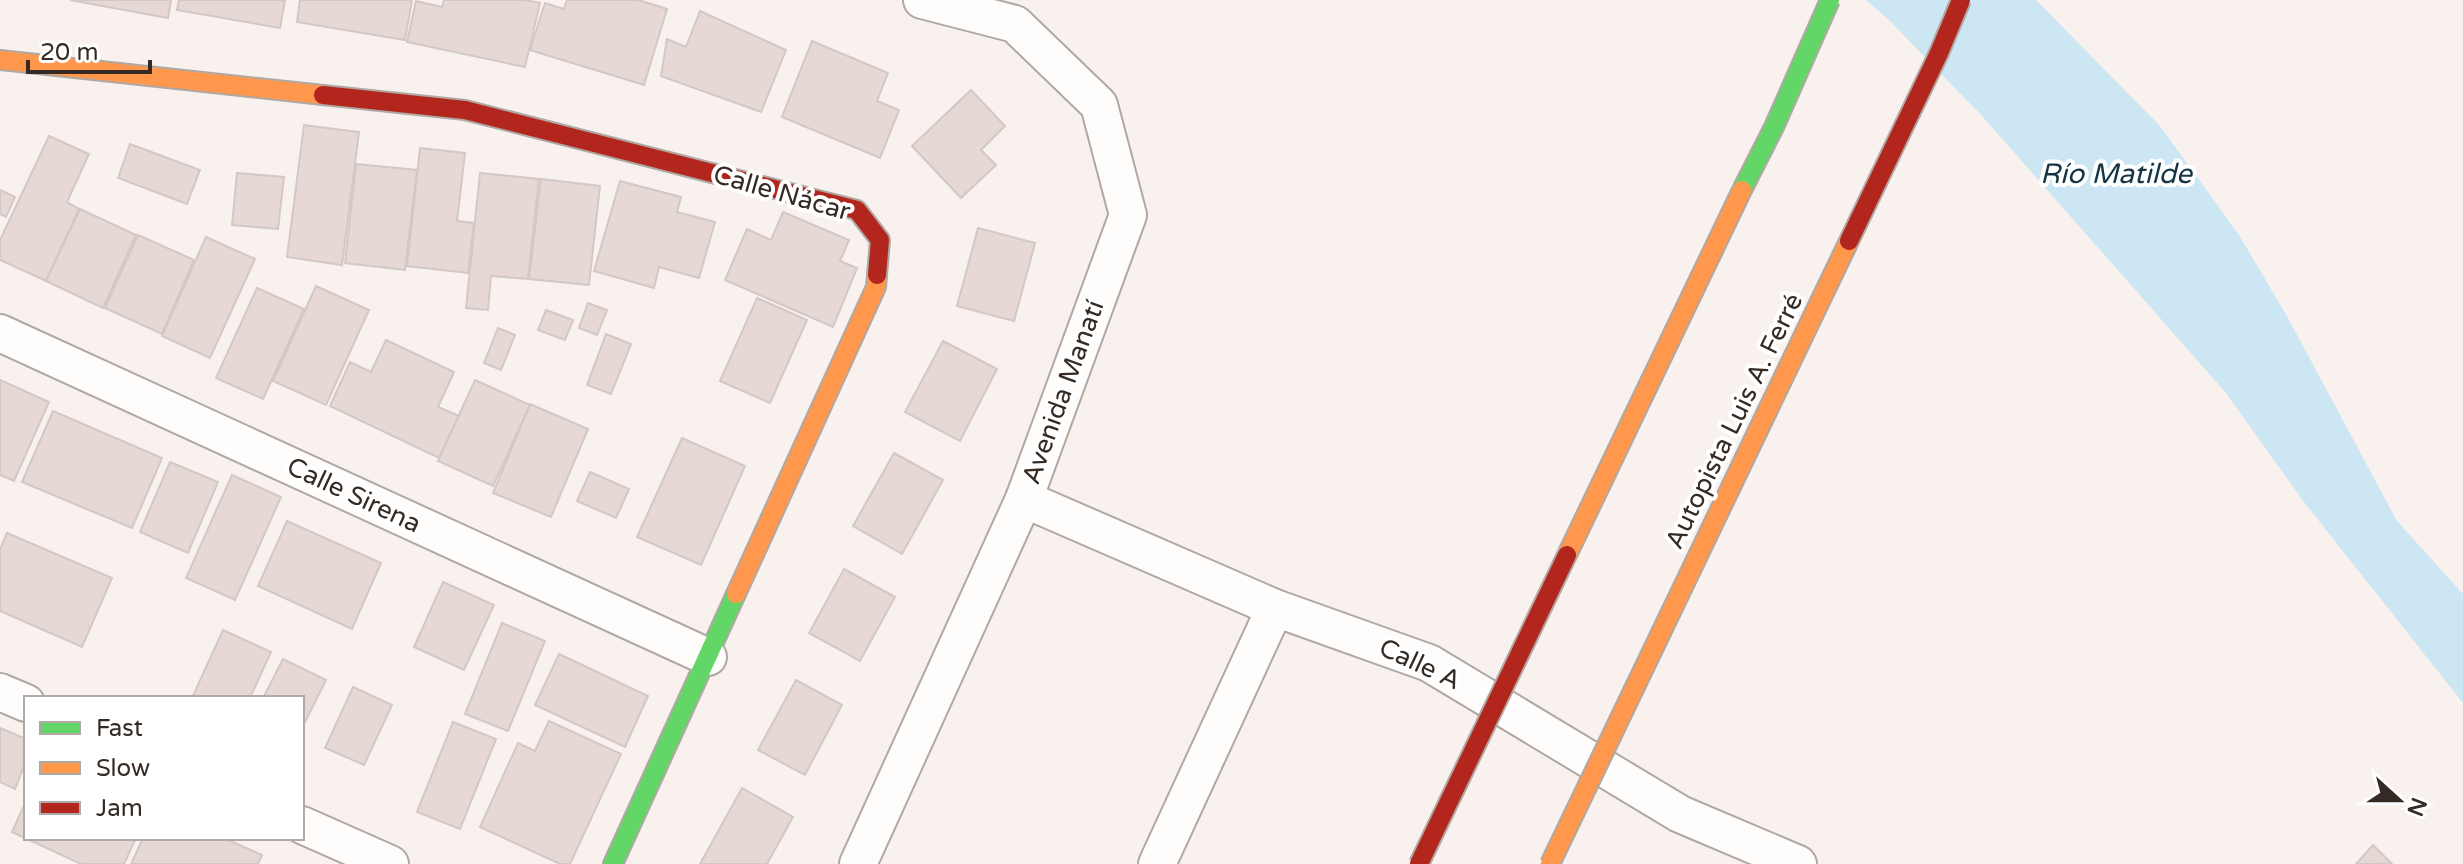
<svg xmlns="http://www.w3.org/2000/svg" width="2463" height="864" font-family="'Varela Round',sans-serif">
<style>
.water{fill:#cce6f4}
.building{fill:#e6d8d5;stroke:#d2c8c6;stroke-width:2}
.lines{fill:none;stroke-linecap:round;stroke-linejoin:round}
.street-casing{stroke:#b0a8a3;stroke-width:40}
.fast-casing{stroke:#b0a8a3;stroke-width:22}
.slow-casing{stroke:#b0a8a3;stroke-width:22}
.jam-casing{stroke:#b0a8a3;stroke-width:22}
.street{stroke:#fefdfc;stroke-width:36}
.fast{stroke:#63d668;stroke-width:18}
.slow{stroke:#ff974d;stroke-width:18}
.jam{stroke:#b3261e;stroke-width:18}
.fast-bridge-casing{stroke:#b0a8a3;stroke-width:22;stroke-linecap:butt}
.slow-bridge-casing{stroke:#b0a8a3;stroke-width:22;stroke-linecap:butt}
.jam-bridge-casing{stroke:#b0a8a3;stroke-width:22;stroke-linecap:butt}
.fast-bridge{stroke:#63d668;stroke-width:18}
.slow-bridge{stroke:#ff974d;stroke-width:18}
.jam-bridge{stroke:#b3261e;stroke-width:18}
.labels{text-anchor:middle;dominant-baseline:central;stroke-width:8;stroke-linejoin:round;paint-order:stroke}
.street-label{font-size:26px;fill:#362b24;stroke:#fff}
.water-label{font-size:28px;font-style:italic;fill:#153544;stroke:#fff}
</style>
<rect width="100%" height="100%" fill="#f8f1ee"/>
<polygon class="water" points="1866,0 2036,0 2160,126 2239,235 2288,318 2397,521 2463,594 2463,703 2304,502 2226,393 1983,117 1889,20"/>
<g class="building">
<polygon points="70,0 171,0 168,18"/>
<polygon points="179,0 285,0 280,28 177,10"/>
<polygon points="300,0 412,0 405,40 297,22"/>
<polygon points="444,0 526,0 540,3 525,67 407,42 416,1 442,7"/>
<polygon points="567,0 638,0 667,9 644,85 530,50 545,3 564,9"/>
<polygon points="700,11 786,50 761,112 661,76 667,39 686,47"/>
<polygon points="812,41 888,73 877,101 899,110 880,158 782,117"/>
<polygon points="971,90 1005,126 981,150 996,165 961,198 912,146"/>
<polygon points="304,125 359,132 342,265 287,257"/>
<polygon points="49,136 89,154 67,202 79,209 46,281 0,260 0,240"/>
<polygon points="130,144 200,170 187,204 118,178"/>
<polygon points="420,148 465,153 457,221 474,223 468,273 407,266"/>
<polygon points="356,164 417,170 405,270 345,263"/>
<polygon points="237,173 284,177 278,229 232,225"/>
<polygon points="480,173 539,179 528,279 491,276 488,310 466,308"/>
<polygon points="541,179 600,186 589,285 529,279"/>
<polygon points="620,181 681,197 677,212 715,222 699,278 659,267 654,288 594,271"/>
<polygon points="0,190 15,197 6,217 0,214"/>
<polygon points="80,209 136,235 103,308 46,281"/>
<polygon points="783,212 849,240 840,261 857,268 833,327 725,280 747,229 771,240"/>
<polygon points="978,228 1035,243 1014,321 957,306"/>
<polygon points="138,235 194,260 162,334 105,308"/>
<polygon points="206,237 255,259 210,358 162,336"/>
<polygon points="316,286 369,310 326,405 273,381"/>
<polygon points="257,288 304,309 263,399 216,378"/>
<polygon points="757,298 807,320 770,403 720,381"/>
<polygon points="588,303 607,310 597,335 579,328"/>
<polygon points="546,310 573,320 565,340 538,330"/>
<polygon points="498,328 515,335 501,370 484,363"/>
<polygon points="606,334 631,344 611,394 587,385"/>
<polygon points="386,340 454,372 438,407 459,416 439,458 330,406 350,362 371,372"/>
<polygon points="943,341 997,369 960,441 905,412"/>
<polygon points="0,380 49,402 14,481 0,475"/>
<polygon points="475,380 530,405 493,486 438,461"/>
<polygon points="530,404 588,429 551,517 493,493"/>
<polygon points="53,411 162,458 132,528 22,482"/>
<polygon points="682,438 745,466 701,565 637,537"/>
<polygon points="894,453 943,480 902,554 853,526"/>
<polygon points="170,462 218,482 188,553 140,532"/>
<polygon points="590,472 629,489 616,518 577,501"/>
<polygon points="232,475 281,497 235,600 186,578"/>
<polygon points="287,521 381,563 352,629 258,586"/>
<polygon points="7,533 112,578 82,647 0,611 0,549"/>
<polygon points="844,569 895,597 860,661 809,633"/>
<polygon points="443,582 494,605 464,670 414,647"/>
<polygon points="502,623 545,641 508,731 465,714"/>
<polygon points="223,630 271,652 250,698 192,698"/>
<polygon points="559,654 648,696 625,747 535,705"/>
<polygon points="283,659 326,680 302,728 302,698 263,698"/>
<polygon points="796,680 842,705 805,775 758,750"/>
<polygon points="353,687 392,705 364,765 325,748"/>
<polygon points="549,721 621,754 570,864 560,864 480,827 518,743 535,751"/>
<polygon points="453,722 496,739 460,829 417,812"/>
<polygon points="0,728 26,739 26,761 15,789 0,782"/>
<polygon points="742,788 793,817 767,864 700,864"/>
<polygon points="26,801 26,838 136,838 124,864 81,864 12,832"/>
<polygon points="143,838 224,838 262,855 258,864 131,864"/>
<polygon points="2373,845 2392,864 2356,864"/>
</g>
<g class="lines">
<g class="street-casing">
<g id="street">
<polyline points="0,333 708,657"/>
<polyline points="1024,499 1275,608 1429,663 1680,814 1798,864"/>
<polyline points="0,692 26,703"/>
<polyline points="302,825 390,864"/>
<polyline points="858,864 1024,499 1128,215 1099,105 1015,24 922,0"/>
<polyline points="1157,864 1275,608"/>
</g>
</g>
<g class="fast-casing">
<polyline id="fast" points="613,864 736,594"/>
</g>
<g class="slow-casing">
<g id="slow">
<polyline points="0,60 323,95"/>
<polyline points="736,594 876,287 877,275"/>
</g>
</g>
<g class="jam-casing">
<polyline id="jam" points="323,95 465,110 857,210 880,240 877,275"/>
</g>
<use href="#street" class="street"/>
<use href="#fast" class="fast"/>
<use href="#slow" class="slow"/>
<use href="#jam" class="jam"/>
<g class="fast-bridge-casing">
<polyline id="fast-bridge" points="1742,190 1774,127 1830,0"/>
</g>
<g class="slow-bridge-casing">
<g id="slow-bridge">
<polyline points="1567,555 1742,190"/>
<polyline points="1550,864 1849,241"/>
</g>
</g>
<g class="jam-bridge-casing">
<g id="jam-bridge">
<polyline points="1849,241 1939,53 1961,0"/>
<polyline points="1419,864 1567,555"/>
</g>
</g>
<use href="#fast-bridge" class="fast-bridge"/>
<use href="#slow-bridge" class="slow-bridge"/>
<use href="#jam-bridge" class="jam-bridge"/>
</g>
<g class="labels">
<g class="street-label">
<text transform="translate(782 193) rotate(16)">Calle Nácar</text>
<text transform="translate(1063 392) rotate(-70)">Avenida Manatí</text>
<text transform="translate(1734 421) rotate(-64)">Autopista Luis A. Ferré</text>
<text transform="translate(354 495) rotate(25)">Calle Sirena</text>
<text transform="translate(1420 664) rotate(25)">Calle A</text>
</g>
<g class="water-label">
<text x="2116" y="174">Río Matilde</text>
</g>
</g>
<rect x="24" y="696" width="280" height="144" fill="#ffffff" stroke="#afaaa7" stroke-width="2"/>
<rect x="40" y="722" width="40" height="12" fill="#63d668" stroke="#afaaa7" stroke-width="2"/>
<text x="96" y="736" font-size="24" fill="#362b24">Fast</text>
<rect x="40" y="762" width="40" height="12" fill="#ff974d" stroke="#afaaa7" stroke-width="2"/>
<text x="96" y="776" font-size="24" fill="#362b24">Slow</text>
<rect x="40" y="802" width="40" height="12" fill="#b3261e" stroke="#afaaa7" stroke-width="2"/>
<text x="96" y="816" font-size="24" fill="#362b24">Jam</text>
<g transform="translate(2399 800) rotate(111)" stroke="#ffffff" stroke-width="6" paint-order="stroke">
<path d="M0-6L14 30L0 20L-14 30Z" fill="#362b24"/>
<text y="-12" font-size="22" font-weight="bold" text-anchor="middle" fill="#362b24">N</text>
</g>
<path d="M28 60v12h122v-12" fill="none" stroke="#362b24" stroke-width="4"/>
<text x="40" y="60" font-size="24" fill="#362b24" stroke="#ffffff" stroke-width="6" paint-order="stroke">20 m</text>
</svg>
